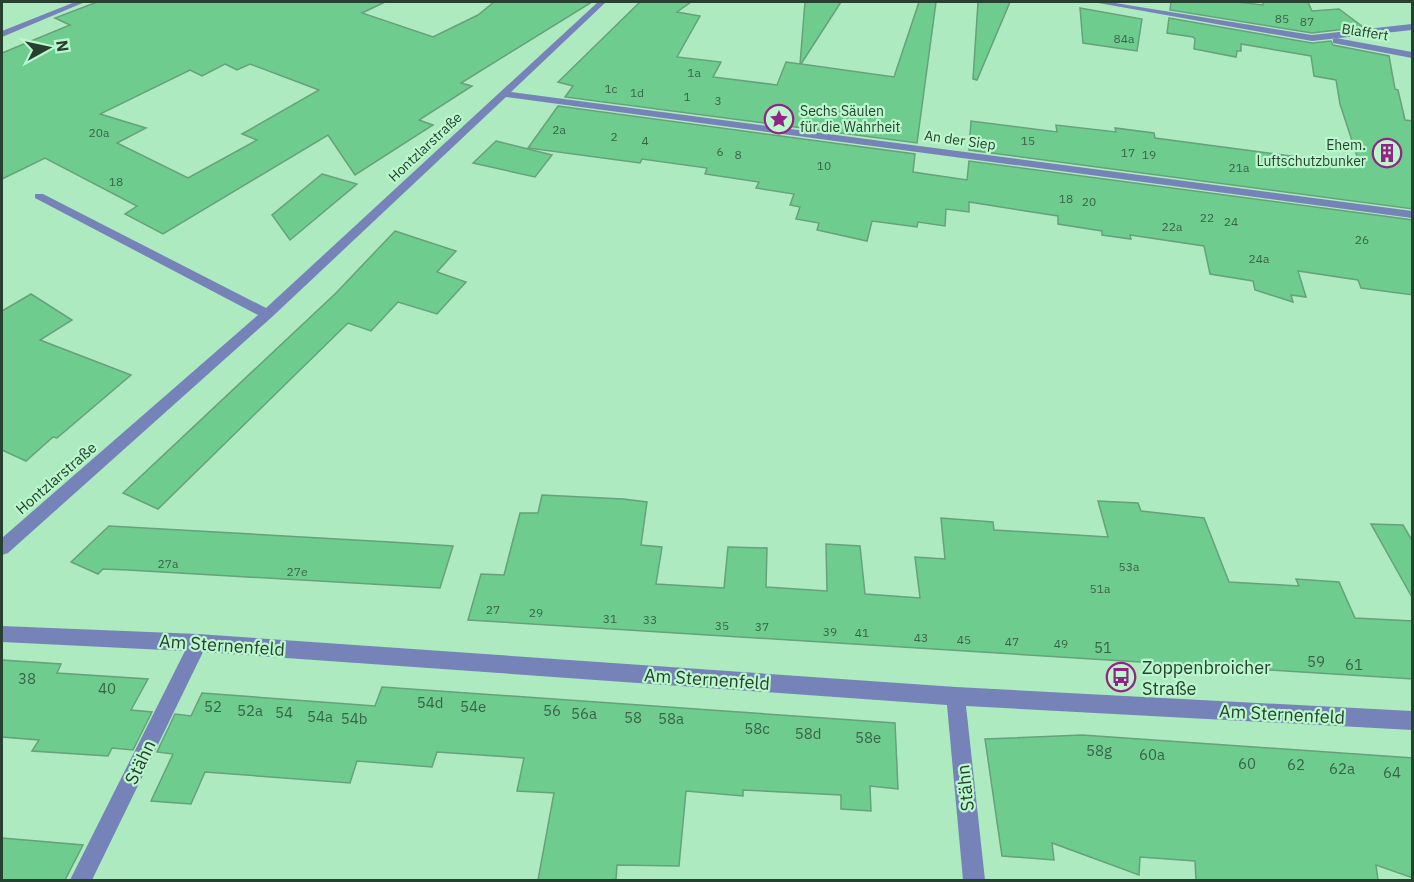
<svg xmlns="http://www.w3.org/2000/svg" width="1414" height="882" font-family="'IBM Plex Sans',sans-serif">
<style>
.building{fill:#6fcc8f;stroke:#66a179;stroke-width:1.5;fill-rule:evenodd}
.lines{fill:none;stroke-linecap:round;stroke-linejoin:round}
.minor{fill:#7683b9;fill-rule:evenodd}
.labels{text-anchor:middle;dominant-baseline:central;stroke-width:4.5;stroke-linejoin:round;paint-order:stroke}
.number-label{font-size:12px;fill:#396347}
.far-street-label{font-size:14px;fill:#27402f;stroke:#baf7cc}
.far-poi-label{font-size:14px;fill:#27402f;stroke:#baf7cc;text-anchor:start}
.street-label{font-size:15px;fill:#27402f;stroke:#baf7cc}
.near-number-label{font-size:15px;fill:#396347}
.near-street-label{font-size:18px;fill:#27402f;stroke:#baf7cc}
.near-poi-label{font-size:18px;fill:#27402f;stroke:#baf7cc;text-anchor:start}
</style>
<rect width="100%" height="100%" fill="#adeabf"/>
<g class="building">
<path d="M97,2H385L362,13L433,37L478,15L494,2H592L461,83L472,86L419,120L433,125L355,175L328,135L163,234L125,214L137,206L45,158L2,179V53L70,25L55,18ZM225,64L237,70L250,64L319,90L242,134L257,140L188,178L117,143L146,128L100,114L190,70L202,76Z"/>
<polygon points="640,2 691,2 677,12 700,16 677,57 721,62 713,77 777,85 786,62 800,64 805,2 841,2 801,64 894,77 919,2 936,2 917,143 565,97 573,86 558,82"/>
<polygon points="978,2 1010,2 977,80 973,79"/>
<polygon points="1171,2 1237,2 1263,5 1263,2 1308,2 1312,11 1339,9 1363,27 1312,33 1170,10"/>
<polygon points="1080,8 1142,19 1137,51 1083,43"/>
<polygon points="1169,18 1312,43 1331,41 1333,45 1389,56 1395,89 1398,90 1405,120 1413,121 1413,209 969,150 971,121 1057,132 1056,125 1116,132 1115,128 1154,133 1155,138 1360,165 1340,104 1336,80 1314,76 1311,56 1241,44 1241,51 1237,51 1236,57 1194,49 1195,39 1193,37 1167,33"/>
<polygon points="558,106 915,154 913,172 967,180 969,161 1413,220 1413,295 1361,288 1358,280 1298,271 1306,297 1291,295 1293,302 1255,290 1253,281 1210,274 1204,246 1130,235 1131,239 1102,235 1102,231 1058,224 1058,216 969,202 969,212 946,209 945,226 918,222 917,227 872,221 867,241 817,230 819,223 796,219 800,207 790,205 794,194 756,188 759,182 705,174 707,168 642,159 640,163 528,148"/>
<polygon points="496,141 552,155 535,177 473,163"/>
<polygon points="322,174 357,184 290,240 272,215"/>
<polygon points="395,231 456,251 437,272 466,282 437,314 398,302 371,331 348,323 158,509 123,493 336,293"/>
<polygon points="31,294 72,320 40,340 131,375 57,438 53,437 26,461 2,450 2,311"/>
<polygon points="542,495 623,499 647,502 641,545 662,547 656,584 724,588 728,547 767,548 766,587 827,591 826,544 860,546 865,594 920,598 915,557 945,559 941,518 993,522 994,530 1108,537 1098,501 1138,503 1141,511 1204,518 1229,582 1299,586 1296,579 1339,582 1355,618 1413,621 1413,679 468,620 481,574 504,575 520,513 538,513"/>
<polygon points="1371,524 1403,525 1413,542 1413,599"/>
<polygon points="109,526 390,542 453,546 440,588 128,570 103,569 98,574 71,562"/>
<polygon points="2,660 61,664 57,673 148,679 131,710 152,712 133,750 112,748 108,756 32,751 39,740 2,737"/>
<polygon points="382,687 895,723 898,789 870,786 871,811 841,809 841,795 743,790 743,796 686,791 679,866 617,865 616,879 610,880 538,880 554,793 517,791 524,758 437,752 432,767 357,761 350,783 205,772 191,804 151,801 173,754 157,752 175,714 191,716 202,693 375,706"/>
<polygon points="1082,735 1413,758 1413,878 1376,865 1378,880 1196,880 1195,861 1140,857 1139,875 1052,843 1054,860 1002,856 985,739"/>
<polygon points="2,838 83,845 65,880 2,880"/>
</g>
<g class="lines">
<g class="minor">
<polygon points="75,2 85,2 2,37 2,31"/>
<polygon points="598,2 606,2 511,92 1412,211 1412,218 506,97 272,317 8,553 2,555 2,538 258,315 35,198 35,194 43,194 266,308"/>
<polygon points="1093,2 1109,2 1312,35 1412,24 1412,30 1312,41"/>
<polygon points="1336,38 1412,52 1412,58 1333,43 1333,39"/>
<polygon points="2,626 198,634 956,687 1412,711 1412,730 966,706 985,880 963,880 947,705 203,652 92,880 70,880 185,651 2,642"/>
</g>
</g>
<defs>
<g id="sight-ring" transform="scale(1.5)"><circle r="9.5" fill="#baf7cc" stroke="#932485" stroke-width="1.5"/><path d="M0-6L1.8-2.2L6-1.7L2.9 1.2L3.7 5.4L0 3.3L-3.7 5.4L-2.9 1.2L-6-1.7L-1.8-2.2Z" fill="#932485"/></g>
<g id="building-ring" transform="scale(1.5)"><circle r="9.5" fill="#baf7cc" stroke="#932485" stroke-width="1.5"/><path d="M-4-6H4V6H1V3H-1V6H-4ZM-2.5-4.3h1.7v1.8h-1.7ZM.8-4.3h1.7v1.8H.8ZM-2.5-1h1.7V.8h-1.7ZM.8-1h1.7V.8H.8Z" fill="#932485"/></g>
<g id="bus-ring" transform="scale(1.5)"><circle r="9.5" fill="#baf7cc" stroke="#932485" stroke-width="1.5"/><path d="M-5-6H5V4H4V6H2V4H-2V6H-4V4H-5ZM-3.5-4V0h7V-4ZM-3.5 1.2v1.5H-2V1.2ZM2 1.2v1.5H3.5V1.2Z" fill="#932485"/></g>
</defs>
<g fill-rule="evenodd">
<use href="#sight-ring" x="779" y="119"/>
<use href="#building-ring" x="1387" y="153"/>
<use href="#bus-ring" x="1121" y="677"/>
</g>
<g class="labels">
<g class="number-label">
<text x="1282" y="18">85</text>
<text x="1307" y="21">87</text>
<text x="1124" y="38">84a</text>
<text x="694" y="72">1a</text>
<text x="611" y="88">1c</text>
<text x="637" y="92">1d</text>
<text x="687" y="96">1</text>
<text x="718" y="100">3</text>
<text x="559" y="129">2a</text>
<text x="99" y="132">20a</text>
<text x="614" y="136">2</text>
<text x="645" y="140">4</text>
<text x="1028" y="140">15</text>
<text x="720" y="151">6</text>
<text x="1128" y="152">17</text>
<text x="738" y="154">8</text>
<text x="1149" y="154">19</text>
<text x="824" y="165">10</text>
<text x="1239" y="167">21a</text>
<text x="116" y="181">18</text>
<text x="1066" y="198">18</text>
<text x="1089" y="201">20</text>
<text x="1207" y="217">22</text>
<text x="1231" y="221">24</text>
<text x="1172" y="226">22a</text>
<text x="1362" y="239">26</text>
<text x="1259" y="258">24a</text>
<text x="168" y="563">27a</text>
<text x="1129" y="566">53a</text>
<text x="297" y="571">27e</text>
<text x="1100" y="588">51a</text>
<text x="493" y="609">27</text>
<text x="536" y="612">29</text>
<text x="610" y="618">31</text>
<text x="650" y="619">33</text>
<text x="722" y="625">35</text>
<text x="762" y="626">37</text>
<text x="830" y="631">39</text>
<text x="862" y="632">41</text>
<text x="921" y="637">43</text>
<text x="964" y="639">45</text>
<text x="1012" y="641">47</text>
<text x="1061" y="643">49</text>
</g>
<g class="far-street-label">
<text transform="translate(1365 32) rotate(9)">Blaffert</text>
<text transform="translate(960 140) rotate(8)">An der Siep</text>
<text transform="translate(425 147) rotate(-43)">Hontzlarstraße</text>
</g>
<g class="far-poi-label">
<text x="800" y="111">Sechs Säulen<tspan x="800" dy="16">für die Wahrheit</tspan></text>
<text x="1366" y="145" text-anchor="end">Ehem.<tspan x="1366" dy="16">Luftschutzbunker</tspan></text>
</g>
<g class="street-label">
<text transform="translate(56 478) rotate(-41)">Hontzlarstraße</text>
</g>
<g class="near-number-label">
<text x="1103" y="647">51</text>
<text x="1316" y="661">59</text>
<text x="1354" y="664">61</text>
<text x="27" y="678">38</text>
<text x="107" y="688">40</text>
<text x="430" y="702">54d</text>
<text x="213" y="706">52</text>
<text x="473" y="706">54e</text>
<text x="250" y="710">52a</text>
<text x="552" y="710">56</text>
<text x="284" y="712">54</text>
<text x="584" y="713">56a</text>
<text x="320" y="716">54a</text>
<text x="633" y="717">58</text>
<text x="354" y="718">54b</text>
<text x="671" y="718">58a</text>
<text x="757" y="728">58c</text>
<text x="808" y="733">58d</text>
<text x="868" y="737">58e</text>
<text x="1099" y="750">58g</text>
<text x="1152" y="754">60a</text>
<text x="1247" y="763">60</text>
<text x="1296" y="764">62</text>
<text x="1342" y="768">62a</text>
<text x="1392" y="772">64</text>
</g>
<g class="near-street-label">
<text transform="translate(222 645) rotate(4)">Am Sternenfeld</text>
<text transform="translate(707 679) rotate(4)">Am Sternenfeld</text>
<text transform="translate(1282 714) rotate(3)">Am Sternenfeld</text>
<text transform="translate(140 762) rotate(-64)">Stähn</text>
<text transform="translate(965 788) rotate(-96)">Stähn</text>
</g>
<g class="near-poi-label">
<text x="1142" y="667">Zoppenbroicher<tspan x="1142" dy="21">Straße</tspan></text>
</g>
</g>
<rect width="1414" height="882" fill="none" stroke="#27402f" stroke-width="6"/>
<g transform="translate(48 48) rotate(82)" stroke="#baf7cc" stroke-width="4.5" paint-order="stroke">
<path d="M0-4.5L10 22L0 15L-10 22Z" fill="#27402f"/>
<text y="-9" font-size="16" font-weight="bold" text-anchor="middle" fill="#27402f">N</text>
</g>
</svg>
